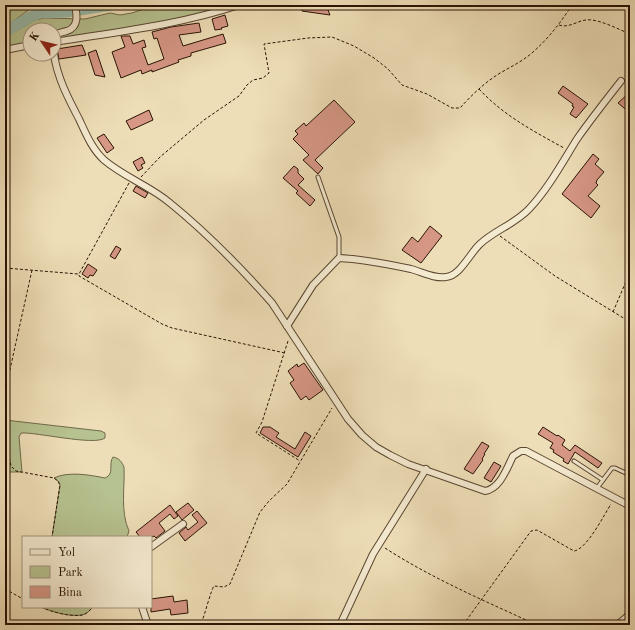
<svg xmlns="http://www.w3.org/2000/svg" width="635" height="630" font-family="'Old Standard TT',serif">
<style>
.green{fill:#b6c290;stroke:#706a4a}
.lines{fill:none;stroke-linecap:round;stroke-linejoin:round}
.river{stroke:#99bcac;stroke-width:11}
.building{fill:#d69785;stroke:#291304}
.service-casing{stroke:#5a4631;stroke-width:5}
.minor-casing{stroke:#5a4631;stroke-width:8}
.tertiary-casing{stroke:#5a4631;stroke-width:9}
.path{stroke:#291304;stroke-width:1;stroke-dasharray:3 2;stroke-linecap:butt}
.service{stroke:#f4ead0;stroke-width:3}
.minor{stroke:#f4ead0;stroke-width:6}
.tertiary{stroke:#f4ead0;stroke-width:7}
</style>
<rect width="100%" height="100%" fill="#eedeb7"/>
<filter id="stains"><feTurbulence type="fractalNoise" baseFrequency=".005" numOctaves="4"/><feColorMatrix values="0 0 0 0 .2 0 0 0 0 .09 0 0 0 0 .02 0 0 0 .5 -.17"/></filter>
<radialGradient id="worn" r=".72"><stop offset=".6" stop-color="#630" stop-opacity="0"/><stop offset="1" stop-color="#630" stop-opacity=".3"/></radialGradient>
<g class="green">
<polygon points="25,5 54,5 30,9 8,25 8,30 11,34 35,20 45,18 85,19 110,13 120,15 132,13 155,5 239,5 215,13 54,42 54,30 30,30 30,45 5,50 5,9 13,9"/>
<path d="M5,420L101,431L105,433V438C94,446 37,432 21,433L19,437L22,472H5Z"/>
<path d="M113,457C119,458 122,462 124,467C125,488 120,511 129,531L127,537H52L60,485L58,481L54,478C68,471 90,475 105,478C115,474 108,464 113,457Z"/>
<path d="M41,607H93C90,610 87,614 82,615C70,617 52,612 41,607Z"/>
</g>
<g class="lines">
<polyline class="river" points="5,32 30,17 40,13 67,12 111,5"/>
</g>
<g class="building">
<polygon points="303,5 319,6 318,5 326,5 330,15 302,11"/>
<polygon points="225,15 228,26 221,28 222,29 215,30 212,19"/>
<polygon points="199,23 201,32 179,35 183,46 223,34 226,43 191,53 191,56 178,60 179,62 152,72 152,70 142,74 141,70 121,78 112,52 125,47 121,36 130,36 133,44 144,40 146,47 142,48 148,65 164,59 157,38 154,39 152,32 171,27"/>
<polygon points="82,45 86,55 59,59 57,49"/>
<polygon points="96,50 105,77 95,75 88,53"/>
<polygon points="563,86 588,104 576,118 570,114 574,107 572,106 573,104 558,93"/>
<polygon points="630,92 630,113 618,103"/>
<polygon points="334,100 355,122 315,160 323,168 318,174 303,160 309,155 293,139 298,134 295,131 304,123 306,126"/>
<polygon points="149,110 153,120 131,130 126,121"/>
<polygon points="104,134 114,148 107,153 97,138"/>
<polygon points="593,154 599,159 595,164 604,172 597,180 596,183 598,185 588,196 600,206 591,218 562,194"/>
<polygon points="142,157 145,163 141,165 143,168 138,171 133,162"/>
<polygon points="294,166 298,169 298,173 304,179 298,185 315,200 310,206 296,193 298,191 283,178"/>
<polygon points="136,186 148,193 145,198 133,191"/>
<polygon points="430,226 442,236 421,263 402,250 412,237 418,242"/>
<polygon points="116,246 121,249 115,259 110,256"/>
<polygon points="88,264 97,270 93,276 90,275 88,278 82,274"/>
<polygon points="304,363 323,390 309,400 306,396 301,400 290,383 294,380 288,371 297,364 298,367"/>
<polygon points="263,427 270,427 279,433 276,437 295,449 305,432 311,436 298,457 260,433"/>
<polygon points="543,427 557,436 558,435 565,440 562,445 570,451 575,445 602,463 598,468 575,452 568,464 563,461 564,459 553,452 554,450 550,448 553,443 538,434"/>
<polygon points="482,442 489,446 484,454 485,454 482,459 483,460 473,474 464,469"/>
<polygon points="494,462 501,466 491,482 484,478"/>
<polygon points="188,503 194,510 182,520 176,512"/>
<polygon points="170,505 178,516 174,519 170,514 159,523 165,531 156,538 154,536 152,537 140,537 136,532"/>
<polygon points="197,511 207,523 185,541 179,533 186,527 188,530 198,522 192,515"/>
<polygon points="173,596 174,602 187,600 188,613 171,615 170,609 151,612 151,599"/>
</g>
<g class="lines">
<g class="service-casing">
<g id="service">
<polyline points="318,177 339,237 339,258"/>
<polyline points="574,461 603,480"/>
<polyline points="597,488 612,468 615,468 630,475"/>
</g>
</g>
<g class="minor-casing">
<g id="minor">
<path d="M54,36C58,33 62,32 67,31C79,27 77,15 75,5"/>
<path d="M54,42C116,32 179,25 239,5"/>
<polyline points="5,50 30,45"/>
<path d="M54,54C57,77 68,98 79,119C86,134 92,149 104,160C124,177 150,186 170,203C207,233 241,268 272,303L348,419L362,435L376,447L390,455L408,464L485,491C500,489 507,468 513,456L521,451H526L630,506"/>
<path d="M287,326L313,285L339,258C363,259 387,264 411,269C422,272 435,279 446,277C460,276 470,253 480,244C495,230 515,224 529,209C548,189 562,163 577,139C591,119 606,100 621,81"/>
<polyline points="151,547 183,524"/>
<polyline points="142,607 148,625"/>
<polyline points="340,625 373,554 426,469"/>
</g>
</g>
<g class="tertiary-casing">
<polyline id="tertiary" points="618,625 630,615"/>
</g>
<g class="path">
<path d="M559,25C571,29 579,18 592,20C605,22 618,29 630,34"/>
<polyline points="625,76 630,70"/>
<path d="M479,89C503,115 533,131 564,148"/>
<path d="M141,177L160,157L204,120L239,96L247,85L253,80L263,78L269,73L264,44L308,38L332,37L354,46L374,58L388,69L402,85L427,94L452,108H460C470,97 481,86 494,77C507,68 521,63 533,52C549,38 561,22 572,5"/>
<polyline points="129,183 79,274 79,276 162,324 172,328 285,353"/>
<polyline points="500,236 555,276 630,322"/>
<polyline points="5,268 78,274"/>
<polyline points="32,270 9,374 9,456 11,466 16,471 54,478 58,481 60,485 52,537"/>
<polyline points="613,312 630,272"/>
<polyline points="288,341 262,422 256,433 300,461"/>
<path d="M385,548C433,579 485,601 537,625"/>
<polyline points="5,589 23,599"/>
<path d="M41,607C52,612 70,617 82,615C87,614 90,610 93,607"/>
<path d="M208,625L202,621C205,614 211,590 214,586L224,587L230,584L260,512L269,501L287,484L332,408"/>
<path d="M463,625L531,531L537,530L574,551C587,549 604,515 611,504"/>
</g>
<use href="#service" class="service"/>
<use href="#minor" class="minor"/>
<use href="#tertiary" class="tertiary"/>
</g>
<rect width="635" height="630" fill="none" stroke="#eedeb7" stroke-width="20"/>
<rect x="6" y="6" width="623" height="618" fill="none" stroke="#291304" stroke-width="2"/>
<rect x="10" y="10" width="615" height="610" fill="none" stroke="#291304"/>
<rect x="22" y="536" width="130" height="72" fill="#f4ead0" stroke="#a3947e"/>
<rect x="30" y="549" width="20" height="6" fill="#f4ead0" stroke="#a3947e"/>
<text x="58" y="556" font-size="12" fill="#291304">Yol</text>
<rect x="30" y="566" width="20" height="12" fill="#b6c290" stroke="#a3947e"/>
<text x="58" y="576" font-size="12" fill="#291304">Park</text>
<rect x="30" y="586" width="20" height="12" fill="#d69785" stroke="#a3947e"/>
<text x="58" y="596" font-size="12" fill="#291304">Bina</text>
<g transform="translate(42 42) rotate(305)"><circle r="19" fill="#f4ead0" stroke="#a3947e"/>
<path d="M0-3L7 15L0 10L-7 15Z" fill="#8f2418"/>
<text y="-6" font-size="11" font-weight="bold" text-anchor="middle" fill="#291304">K</text>
</g>
<rect width="100%" height="100%" filter="url(#stains)"/>
<rect width="100%" height="100%" fill="url(#worn)"/>
</svg>
